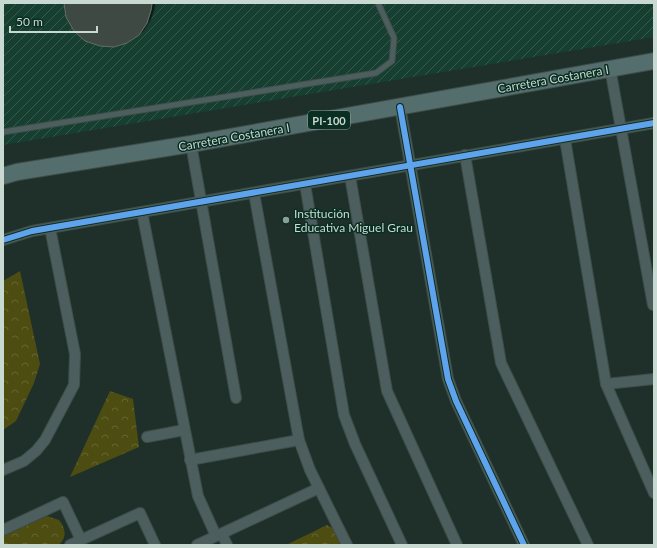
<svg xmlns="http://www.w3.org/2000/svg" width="657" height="548" font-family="Lato,sans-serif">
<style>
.industrial{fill:url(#industrial-furrows)}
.park{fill:url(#park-crowns)}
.garden{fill:#4d4c11}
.building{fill:#3e4a42;stroke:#626d65;filter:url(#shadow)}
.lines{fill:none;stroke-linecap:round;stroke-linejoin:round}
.service-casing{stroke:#3f4d47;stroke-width:7}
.minor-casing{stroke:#3f4d47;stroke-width:12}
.primary-casing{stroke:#3f4d47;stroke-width:18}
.service{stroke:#4c5e5d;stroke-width:5}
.minor{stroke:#4c5e5d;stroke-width:10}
.primary{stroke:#546d6d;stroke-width:16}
.cycleway-casing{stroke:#0b2e22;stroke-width:8}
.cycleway{stroke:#60a3ed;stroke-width:6}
.poi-dot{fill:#8c9e97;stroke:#0b2e22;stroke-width:1.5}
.labels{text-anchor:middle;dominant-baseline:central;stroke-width:3;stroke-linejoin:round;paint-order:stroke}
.shield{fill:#0b2e22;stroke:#8fa69c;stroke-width:1}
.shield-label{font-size:11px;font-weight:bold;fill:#c7d9d1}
.street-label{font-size:12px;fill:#c7d9d1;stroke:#0b2e22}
.poi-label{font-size:12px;fill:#c7d9d1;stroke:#0b2e22;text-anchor:start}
</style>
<defs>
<pattern id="industrial-furrows" width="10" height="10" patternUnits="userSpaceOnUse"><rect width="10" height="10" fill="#163f31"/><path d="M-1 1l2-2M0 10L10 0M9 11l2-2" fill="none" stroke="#365a4e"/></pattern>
<pattern id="park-crowns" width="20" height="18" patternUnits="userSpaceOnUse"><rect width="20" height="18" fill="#4d4c11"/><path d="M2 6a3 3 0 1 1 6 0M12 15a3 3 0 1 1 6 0" fill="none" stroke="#656533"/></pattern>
<filter id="shadow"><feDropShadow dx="3.5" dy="-3.5" stdDeviation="0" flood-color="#0009"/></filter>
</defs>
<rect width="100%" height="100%" fill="#1f302a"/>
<polygon class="industrial" points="3,3 654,3 654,37 3,145"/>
<g class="park">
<polygon points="20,271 40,364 34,383 16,421 3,430 3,281"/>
<polygon points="110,391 133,399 139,447 70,477"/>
<path d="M47,516L59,520C66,529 67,537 59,545H3V536Z"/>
<polygon points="327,525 334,529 342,545 286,545"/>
</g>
<polygon class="garden" points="3,333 14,339 3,363"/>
<polygon class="building" points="64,3 152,3 151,10 147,23 139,35 127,43 114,47 100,46 85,41 74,31 66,17"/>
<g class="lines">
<g class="service-casing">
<polyline id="service" points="3,132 376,73 392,61 394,38 378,3"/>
</g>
<g class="minor-casing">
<g id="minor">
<polyline points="610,68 653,305"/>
<polyline points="400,107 448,379 456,401 524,545"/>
<polyline points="565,139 606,384 654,493"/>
<polyline points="191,144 236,398"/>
<polyline points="465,155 501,363 588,545"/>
<polyline points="350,176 387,391 457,545"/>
<polyline points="305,184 344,415 355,444 402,545"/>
<polyline points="254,193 299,440 310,470 347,545"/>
<polyline points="142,212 198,496 216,536"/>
<polyline points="3,240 32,231 654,123"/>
<polyline points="606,384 654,379"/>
<polyline points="147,437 184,430"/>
<polyline points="190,460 299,440"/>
<polyline points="3,470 24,461 36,451 45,440 74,385 75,354 50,228"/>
<polyline points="3,530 63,502 81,540"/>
<polyline points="222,534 227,545"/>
<polyline points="70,545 140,513 155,545"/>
<polyline points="197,545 319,488"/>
</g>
</g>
<g class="primary-casing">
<polyline id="primary" points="3,176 17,172 191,144 654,61"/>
</g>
<use href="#service" class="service"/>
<use href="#minor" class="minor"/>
<use href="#primary" class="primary"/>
<g class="cycleway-casing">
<g id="cycleway">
<polyline points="400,107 448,379 456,401 524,545"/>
<polyline points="3,240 32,231 654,123"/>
</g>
</g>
<use href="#cycleway" class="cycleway"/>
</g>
<circle class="poi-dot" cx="286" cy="220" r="4"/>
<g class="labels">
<rect class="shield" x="308" y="111" width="42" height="18" rx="3"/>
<g class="shield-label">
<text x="329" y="120">PI-100</text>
</g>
<g class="street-label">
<text transform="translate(553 79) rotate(-10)">Carretera Costanera I</text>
<text transform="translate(234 137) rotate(-10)">Carretera Costanera I</text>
</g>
<g class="poi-label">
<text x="294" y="213">Institución<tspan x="294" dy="14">Educativa Miguel Grau</tspan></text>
</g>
</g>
<rect width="657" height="548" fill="none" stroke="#c7d9d1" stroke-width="8"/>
<path d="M10 26v6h87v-6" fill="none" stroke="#c7d9d1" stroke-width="2"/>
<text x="16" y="26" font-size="12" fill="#c7d9d1" stroke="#0b2e22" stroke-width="3" paint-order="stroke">50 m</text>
</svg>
